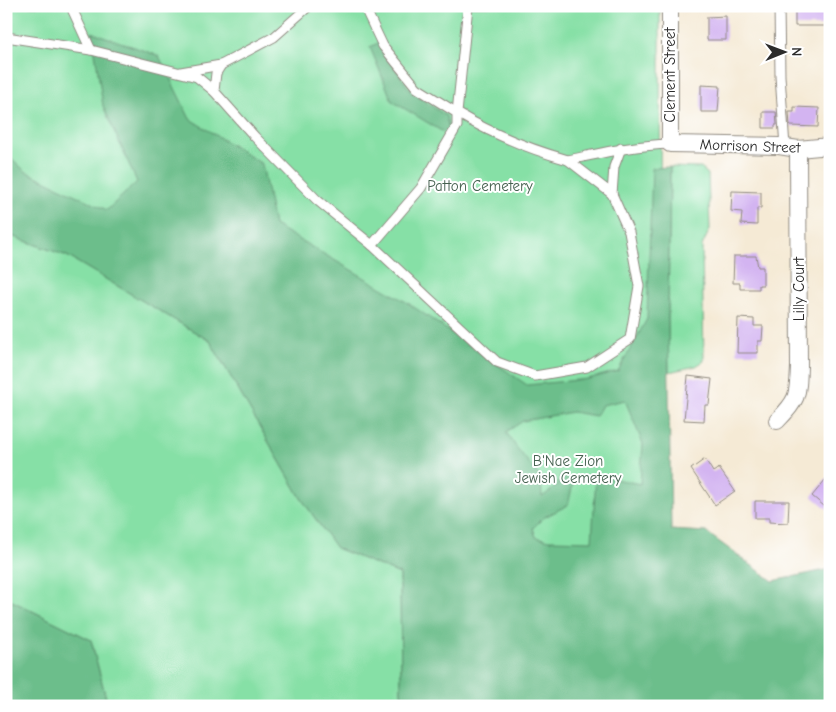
<svg xmlns="http://www.w3.org/2000/svg" width="836" height="712" font-family="'Comic Neue',sans-serif">
<style>
.green{fill:#86e0a6;stroke:#588668}
.forest{fill:#6cbe8b;stroke:#4c745b;fill-rule:evenodd}
.building{fill:#d3b4f1}
.lines{fill:none;stroke-linecap:round;stroke-linejoin:round}
.service-casing{stroke:#908a80;stroke-width:11}
.minor-casing{stroke:#908a80;stroke-width:18}
.service{stroke:#fff;stroke-width:9}
.minor{stroke:#fff;stroke-width:16}
.labels{text-anchor:middle;dominant-baseline:central;stroke-width:4;stroke-linejoin:round;paint-order:stroke}
.street-label{font-size:15px;fill:#2b2b2b;stroke:#fff}
.park-label{font-size:15px;fill:#466150;stroke:#fff}
</style>
<rect width="100%" height="100%" fill="#fff"/>
<filter id="ink" filterUnits="userSpaceOnUse"><feTurbulence type="fractalNoise" baseFrequency=".02" numOctaves="2"/><feDisplacementMap in="SourceGraphic" scale="10" xChannelSelector="R" yChannelSelector="G"/><feConvolveMatrix kernelMatrix="1 2 1 2 8 2 1 2 1" color-interpolation-filters="sRGB"/></filter>
<filter id="wash" filterUnits="userSpaceOnUse"><feTurbulence type="fractalNoise" baseFrequency=".0096" numOctaves="4" result="noise"/><feDisplacementMap in="SourceGraphic" scale="20" xChannelSelector="R" yChannelSelector="G"/><feGaussianBlur stdDeviation="1.12" result="paint"/><feColorMatrix in="noise" values="0 0 0 0 0 0 0 0 0 0 0 0 0 0 0 0 0 1.4 0 .05"/><feComposite in="paint" operator="in"/></filter>
<g filter="url(#wash)">
<rect width="100%" height="100%" fill="#f5ead5"/>
<g class="green">
<polygon points="6,6 660,6 661,537 482,557 465,382 6,219"/>
<polygon points="670,167 701,168 708,174 710,229 702,246 704,361 696,366 669,372 668,318"/>
<polygon points="6,234 67,256 210,341 301,498 336,548 400,574 401,692 404,706 108,706 91,640 6,598"/>
</g>
<g class="forest">
<path d="M92,32L159,56L190,119L262,164L274,225L408,303L527,385L588,379L618,371L647,319L652,168L670,167L668,318L671,530L706,532L773,581L830,569V706H404L401,692L400,574L336,548L301,498L210,341L67,256L6,234V153L25,171L107,210L137,182L103,106ZM625,400L643,444L640,484L596,475L592,541L550,540L536,537L533,528L543,518L568,505L573,484L561,474L557,486L542,497L541,478L517,448L506,432L523,421L572,412L596,416L602,405Z"/>
<polygon points="378,43 411,92 446,116 449,131 443,132 392,101 370,47"/>
<polygon points="6,598 91,640 108,706 6,706"/>
</g>
<g id="blocks">
<g class="building">
<polygon points="830,10 830,26 795,26 795,11"/>
<polygon points="726,16 726,40 707,40 707,17"/>
<polygon points="701,85 720,86 718,112 701,112"/>
<polygon points="794,107 819,108 818,127 790,126 789,112 794,112"/>
<polygon points="763,112 776,112 777,125 775,125 775,128 763,128"/>
<polygon points="732,191 761,192 761,208 757,208 757,225 741,224 742,212 731,211"/>
<polygon points="734,256 756,256 758,267 763,267 763,285 759,285 759,289 740,289 740,283 733,283"/>
<polygon points="738,318 754,319 754,326 763,326 762,341 758,341 758,353 737,353"/>
<polygon points="688,376 712,379 709,405 705,405 704,421 684,420"/>
<polygon points="705,459 713,472 719,468 735,491 715,505 691,469"/>
<polygon points="830,474 830,511 812,496"/>
<polygon points="755,501 789,501 788,523 769,522 769,518 755,518"/>
</g>
</g>
</g>
<g filter="url(#ink)">
<use href="#blocks" fill-opacity="0" stroke="#908a80" stroke-width="1"/>
<g class="lines">
<g class="service-casing">
<g id="service">
<polyline points="73,6 73,11 91,50"/>
<polyline points="364,6 383,46 417,88 457,113 457,126 421,188 372,245"/>
<path d="M468,6L457,113C492,134 529,149 568,160"/>
<polyline points="779,6 780,76 785,147"/>
<path d="M6,37L91,50L197,77L214,91L255,137L317,200L372,245L497,362L535,376L587,367L630,339L639,286L629,232L612,194L568,160C602,153 635,145 670,144"/>
<polyline points="181,72 221,65"/>
<polyline points="214,91 216,73 221,65 274,37 309,6"/>
<polyline points="612,194 614,167 621,148"/>
</g>
</g>
<g class="minor-casing">
<g id="minor">
<polyline points="670,6 670,144 779,146 798,149 830,146"/>
<path d="M777,421C798,400 798,396 799,366L798,149"/>
</g>
</g>
<use href="#service" class="service"/>
<use href="#minor" class="minor"/>
</g>
</g>
<g class="labels">
<g class="street-label">
<text transform="translate(670 75) rotate(-90)">Clement Street</text>
<text transform="translate(750 146) rotate(2)">Morrison Street</text>
<text transform="translate(799 289) rotate(-90)">Lilly Court</text>
</g>
<g class="park-label">
<text x="480" y="186">Patton Cemetery</text>
<text x="568" y="461">B'Nae Zion<tspan x="568" dy="17">Jewish Cemetery</tspan></text>
</g>
</g>
<rect width="836" height="712" fill="none" stroke="#fff" stroke-width="25"/>
<g transform="translate(784 52) rotate(89)" stroke="#ffffff" stroke-width="4" paint-order="stroke">
<path d="M0-4L9 19L0 12L-9 19Z" fill="#2b2b2b"/>
<text y="-8" font-size="14" font-weight="bold" text-anchor="middle" fill="#2b2b2b">N</text>
</g>
</svg>
